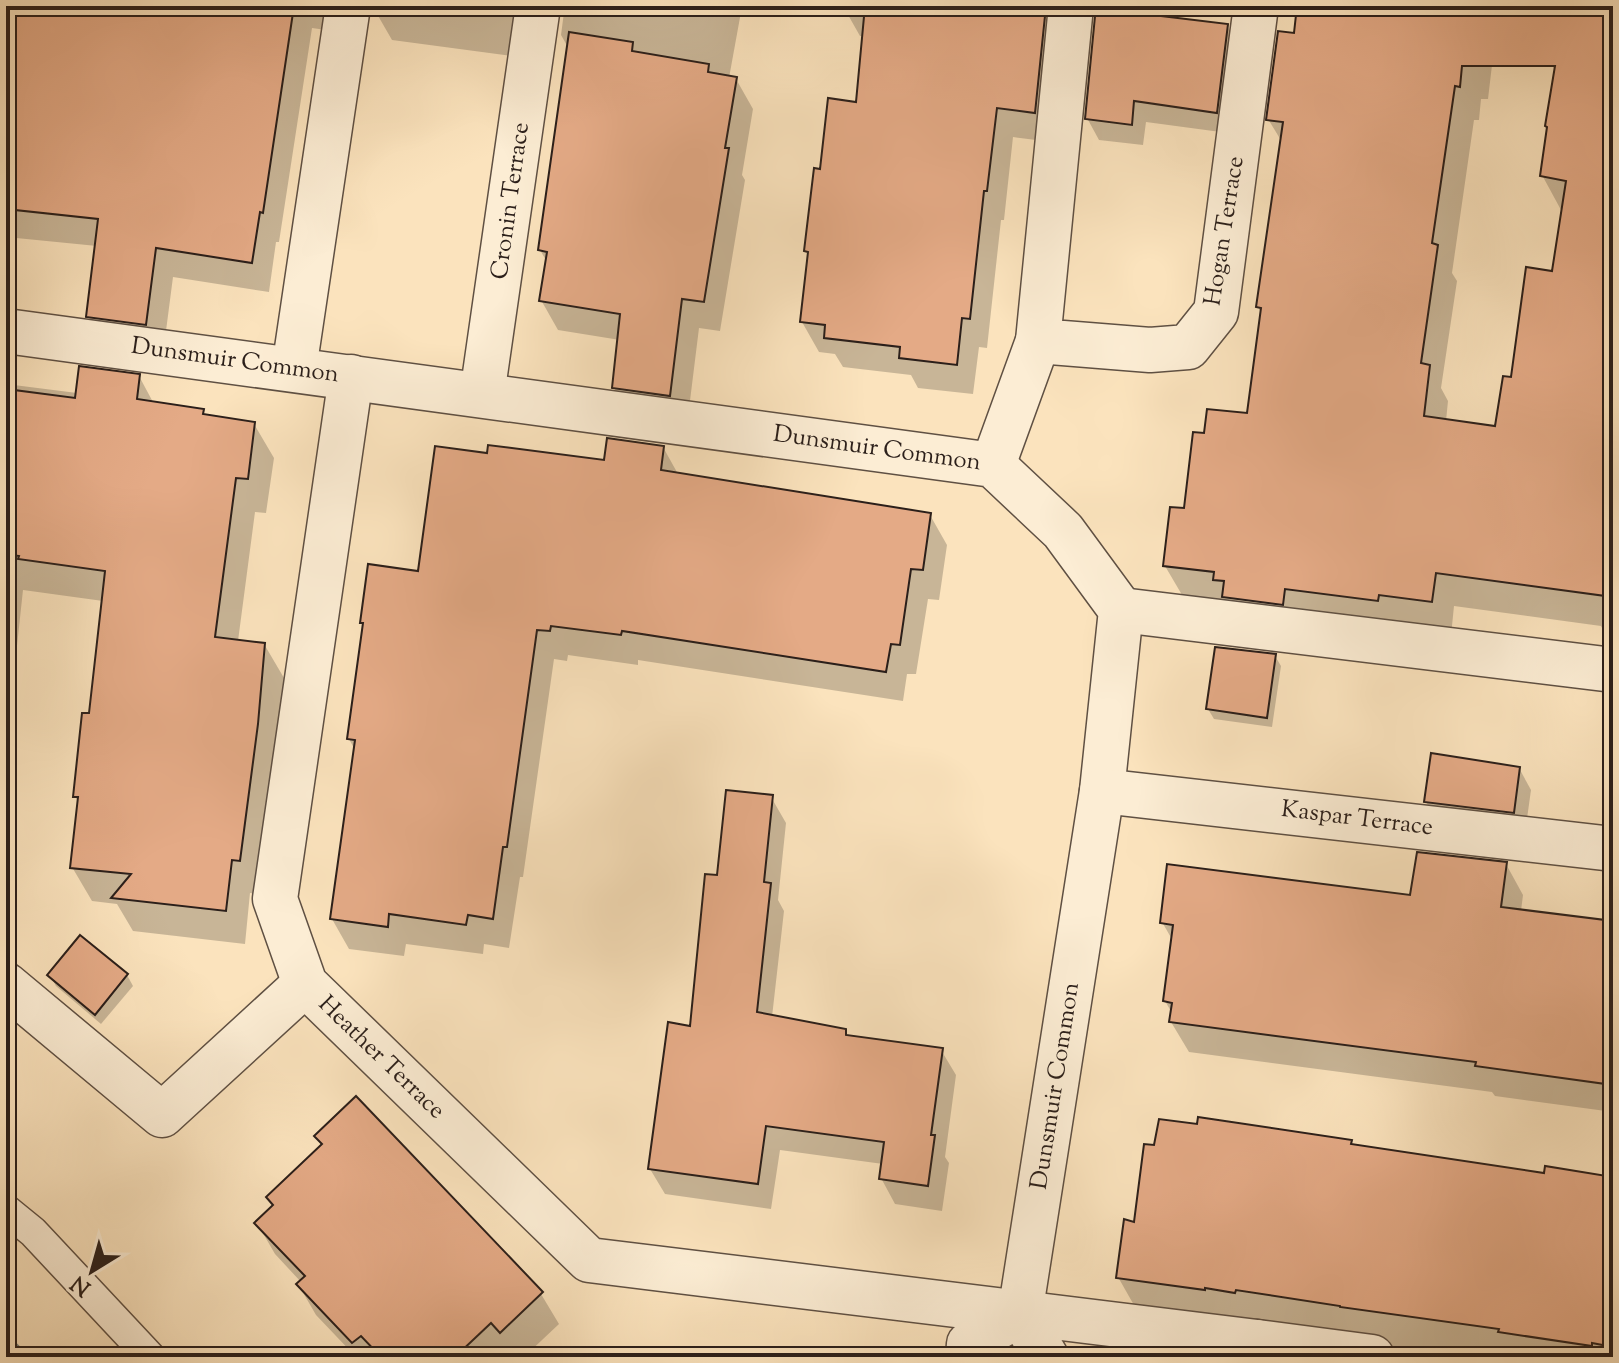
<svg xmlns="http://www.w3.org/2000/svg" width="1619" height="1363" font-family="'Sorts Mill Goudy',serif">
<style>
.shadow{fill:#0003}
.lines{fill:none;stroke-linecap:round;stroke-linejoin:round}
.stream{stroke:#717e79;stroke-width:18}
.building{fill:#e4aa86;stroke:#2b1f1a;stroke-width:2;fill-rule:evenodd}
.lane-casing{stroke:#5f5043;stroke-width:33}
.street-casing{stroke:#5f5043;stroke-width:47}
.lane{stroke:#fcedd4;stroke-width:30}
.street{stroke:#fcedd4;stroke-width:44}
.labels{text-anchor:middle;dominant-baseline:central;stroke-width:7;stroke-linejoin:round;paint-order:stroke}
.street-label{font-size:24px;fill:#2b1f1a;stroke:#fcedd4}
</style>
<rect width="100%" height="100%" fill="#fbe3bd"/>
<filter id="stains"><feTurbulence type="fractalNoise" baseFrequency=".0025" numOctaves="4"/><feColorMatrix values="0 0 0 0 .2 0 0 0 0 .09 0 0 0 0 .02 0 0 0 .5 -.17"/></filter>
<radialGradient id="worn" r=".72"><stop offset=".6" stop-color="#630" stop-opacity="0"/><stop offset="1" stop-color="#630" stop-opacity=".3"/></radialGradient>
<g class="shadow">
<polygon points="6,6 763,6 762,16 741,12 729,78 736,79 753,109 742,175 745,180 720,331 699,328 687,425 632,418 614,388 620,340 558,330 541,300 547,262 540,250 569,49 561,35 564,12 561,11 545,13 526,58 392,40 377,14 371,11 355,13 340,32 312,28 279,242 276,242 269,292 173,277 163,354 105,346 88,316 97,246 6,237"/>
<polygon points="843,6 1050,6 1052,142 1013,137 1004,220 1001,220 987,348 979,347 973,394 918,388 911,375 843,367 835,354 819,352 802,322 810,257 806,250 822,172 858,104 864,36 860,36"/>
<polygon points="1299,6 1499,6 1488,99 1481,99 1479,120 1474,120 1452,273 1457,281 1441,388 1448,401 1446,421 1497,428 1554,273 1564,210 1561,210 1542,175 1556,72 1552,65 1561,6 1613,6 1613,640 1608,639 1601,626 1454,606 1451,636 1185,600 1165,566 1186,511 1206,435 1249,415 1262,314 1258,307 1282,142 1268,119 1296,35"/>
<polygon points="1144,12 1146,16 1227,26 1240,48 1228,133 1146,122 1143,145 1099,140 1087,118"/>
<polygon points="139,376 154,404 202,411 206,417 254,424 274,458 266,513 255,512 238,641 264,644 284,678 276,759 259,895 250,893 245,944 133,931 117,904 92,901 72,867 79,803 75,796 91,715 103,601 23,590 6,748 6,384 77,393"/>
<polygon points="663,447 678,474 930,515 947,545 939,600 928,599 916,674 907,674 903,701 638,660 638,665 568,655 567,661 554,659 523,877 520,877 509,948 484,944 483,954 406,944 404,956 349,949 332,919 355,750 349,739 365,626 363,622 420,574 489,456 606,463"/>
<polygon points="1275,656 1281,666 1272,727 1214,719 1208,709"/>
<polygon points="1519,768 1531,790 1525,833 1438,823 1426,802"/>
<polygon points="771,797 786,823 778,900 784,911 772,1017 845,1030 849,1037 941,1050 956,1075 945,1157 949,1163 942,1211 895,1204 881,1178 883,1164 780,1150 771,1209 665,1194 650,1169 692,1028 718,877"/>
<polygon points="1506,864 1523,895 1521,911 1613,923 1613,1112 1495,1096 1492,1092 1189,1052 1171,1022 1172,1013 1165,1001 1173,941 1162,922 1412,897"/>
<polygon points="50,975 127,975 133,986 101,1024 56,986"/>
<polygon points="316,1137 541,1294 559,1324 524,1357 514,1357 510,1352 505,1357 356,1357 316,1315 298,1284 301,1282 275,1254 257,1223 274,1207 269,1197 322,1147"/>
<polygon points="1350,1142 1353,1147 1546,1175 1613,1179 1613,1357 1463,1357 1139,1314 1118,1277 1135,1224"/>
</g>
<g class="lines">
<polyline class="stream" points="6,1345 18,1357"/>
</g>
<g class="building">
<polygon points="6,6 294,6 263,213 260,212 252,263 156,248 146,325 86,317 98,219 6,209"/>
<polygon points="865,6 1046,6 1035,113 997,108 987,191 984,191 970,319 962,318 957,365 899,358 900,347 824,338 825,325 800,322 808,252 804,251 814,168 820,169 828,98 856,102"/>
<polygon points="1096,6 1145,11 1145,14 1228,24 1217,113 1134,101 1132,125 1085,119"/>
<path d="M1297,6H1613V597L1436,573L1432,602L1379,595L1378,601L1285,589L1283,605L1222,597L1224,581L1213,580L1214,572L1163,566L1170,507L1184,508L1193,432L1204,433L1207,409L1247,413L1261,308L1256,307L1283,122L1266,120L1278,31L1294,33ZM1462,66H1555L1545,126L1547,127L1540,176L1566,181L1552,271L1526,267L1511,377L1503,376L1495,426L1424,416L1430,365L1421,363L1438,245L1432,243L1455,86L1460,87Z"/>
<polygon points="569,32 633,42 632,51 709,64 708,72 737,77 725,148 729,148 704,302 682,299 670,396 612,388 620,314 539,301 547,252 538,250"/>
<polygon points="79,366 140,374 137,399 204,409 203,414 255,422 248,479 236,478 215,637 265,643 258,724 240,861 232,860 226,911 111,898 131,874 70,868 78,797 73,797 82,713 89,713 105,571 18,559 19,556 6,554 6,389 75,398"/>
<polygon points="607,438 664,446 661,470 931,513 923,570 911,569 900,645 891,644 886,672 622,631 621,635 551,626 550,631 537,630 507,847 503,847 493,919 468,915 466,925 389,914 388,927 330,919 355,740 347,739 363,623 360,623 368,564 418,571 435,446 487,453 488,445 604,460"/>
<polygon points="1215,647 1276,654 1267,718 1206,709"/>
<polygon points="1431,753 1520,767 1514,813 1424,802"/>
<polygon points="726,790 773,795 764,882 771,883 757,1012 846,1029 846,1035 943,1048 931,1135 935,1135 928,1186 879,1179 884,1142 766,1126 758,1184 648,1169 668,1022 690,1026 705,874 717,875"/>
<polygon points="1417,852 1507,862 1501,907 1613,921 1613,1085 1475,1066 1476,1062 1169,1022 1172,1003 1163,1001 1173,925 1160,923 1167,864 1410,895"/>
<polygon points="80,935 128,974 95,1015 47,975"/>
<polygon points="356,1096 543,1292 500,1333 491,1323 455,1357 381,1357 361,1336 352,1343 296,1284 305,1276 254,1223 273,1205 266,1197 322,1144 314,1136"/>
<polygon points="1198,1117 1352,1140 1351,1144 1544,1173 1545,1166 1613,1177 1613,1347 1592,1343 1592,1346 1498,1332 1499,1329 1340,1307 1340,1306 1236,1290 1235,1293 1205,1288 1205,1290 1116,1278 1124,1219 1134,1222 1144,1144 1154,1145 1159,1119 1197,1124"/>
</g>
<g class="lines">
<g class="lane-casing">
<polyline id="lane" points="6,1210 33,1232 150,1357"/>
</g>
<g class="street-casing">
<g id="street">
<polyline points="1071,6 1038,341 1150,350 1188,347 1216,312 1256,6"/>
<polyline points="6,331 993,465 1063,531 1121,610 1102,791 1020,1314 1046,1357"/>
<polyline points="294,369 348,6"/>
<polyline points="351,377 275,899 305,984 589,1260 1257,1342"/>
<polyline points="482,395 538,6"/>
<polyline points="993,465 1038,341"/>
<polyline points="1121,610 1613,670"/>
<polyline points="1102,791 1613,849"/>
<polyline points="6,985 162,1115 305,984"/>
<polyline points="968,1357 969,1344 1020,1314"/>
<polyline points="1255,1357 1257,1342 1372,1357"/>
</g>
</g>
<use href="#lane" class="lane"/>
<use href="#street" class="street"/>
</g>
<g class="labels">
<g class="street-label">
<text transform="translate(511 201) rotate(-82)">Cronin Terrace</text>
<text transform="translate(1225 231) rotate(-81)">Hogan Terrace</text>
<text transform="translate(235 361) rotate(8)">Dunsmuir Common</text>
<text transform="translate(877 449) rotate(8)">Dunsmuir Common</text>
<text transform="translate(1357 819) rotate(7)">Kaspar Terrace</text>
<text transform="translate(381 1058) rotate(44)">Heather Terrace</text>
<text transform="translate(1056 1086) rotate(-81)">Dunsmuir Common</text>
</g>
</g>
<rect width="1619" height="1363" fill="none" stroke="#fbe3bd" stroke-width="32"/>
<rect x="8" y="8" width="1603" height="1347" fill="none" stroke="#2b1f1a" stroke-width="4"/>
<rect x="16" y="16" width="1587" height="1331" fill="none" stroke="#2b1f1a" stroke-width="2"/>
<g transform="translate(92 1271) rotate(217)" stroke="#fcedd4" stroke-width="6" paint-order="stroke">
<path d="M0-6L14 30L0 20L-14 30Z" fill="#2b1f1a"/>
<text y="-12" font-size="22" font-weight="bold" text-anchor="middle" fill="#2b1f1a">N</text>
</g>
<rect width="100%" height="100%" filter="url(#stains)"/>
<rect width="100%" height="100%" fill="url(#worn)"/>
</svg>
